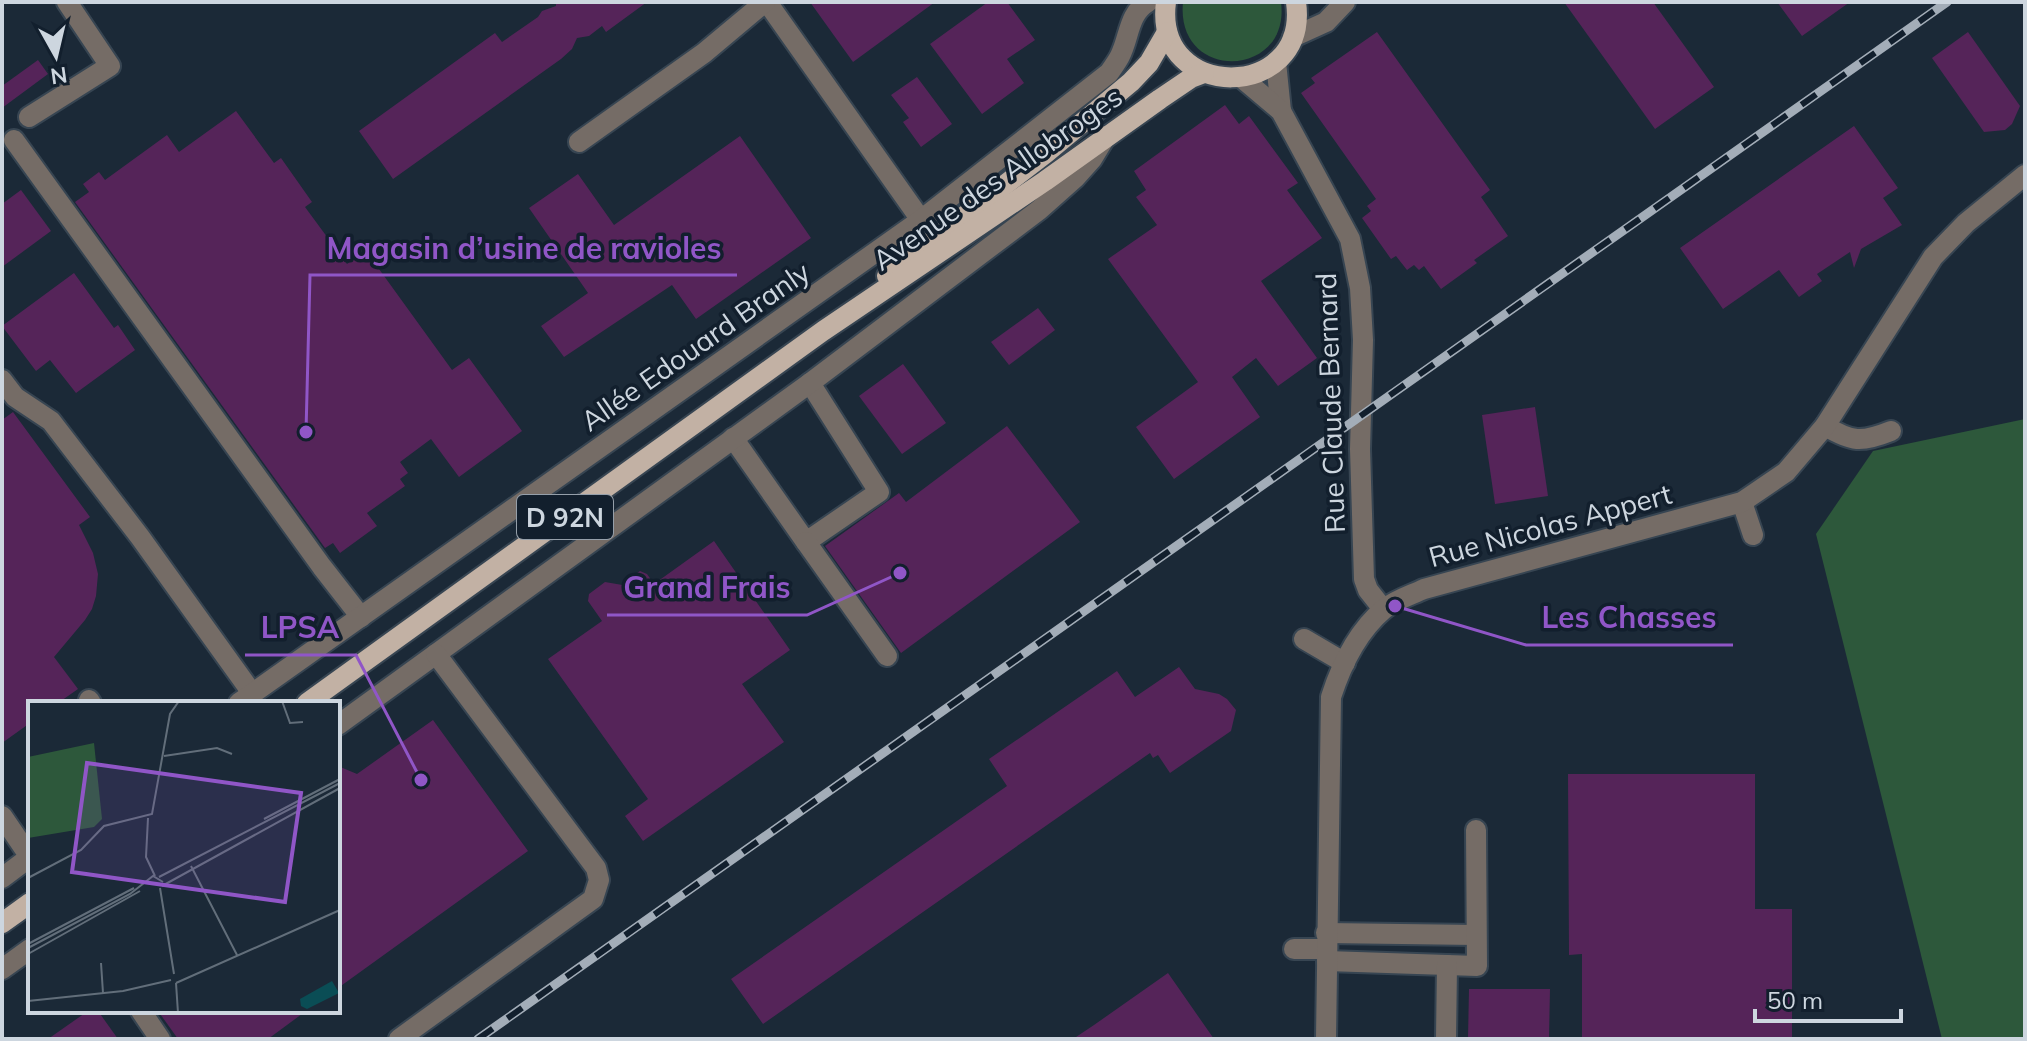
<svg xmlns="http://www.w3.org/2000/svg" width="2027" height="1041" font-family="Mulish,sans-serif">
<style>
.green{fill:#2d583b}
.building{fill:#552459}
.lines{fill:none;stroke-linecap:round;stroke-linejoin:round}
.minor-casing{stroke:#374552;stroke-width:24}
.major-casing{stroke:#374552;stroke-width:24}
.minor{stroke:#756c66;stroke-width:20}
.major{stroke:#c2b1a4;stroke-width:20}
.rail-casing{stroke:#a3adb8;stroke-width:9}
.rail{stroke:#121f2d;stroke-width:6;stroke-dasharray:18;stroke-linecap:butt}
.labels{text-anchor:middle;dominant-baseline:central;stroke-width:7;stroke-linejoin:round;paint-order:stroke}
.shield{fill:#121f2d;stroke:#959faa;stroke-width:2}
.shield-label{font-size:26px;font-weight:bold;fill:#cdd6df}
.street-label{font-size:28px;fill:#cdd6df;stroke:#121f2d}
.inset-road{fill:none;stroke:#626e7a;stroke-width:2}
.view{fill:#9056c7;fill-opacity:0.15;stroke:#9056c7;stroke-width:4}
.inset-edge{fill:none;stroke:#cdd6df;stroke-width:4}
.leader{fill:none;stroke:#9056c7;stroke-width:3}
.callout-dot{fill:#9056c7;stroke:#121f2d;stroke-width:3}
.callout-label{font-size:30px;text-anchor:middle;font-weight:bold;fill:#9056c7;stroke:#121f2d;stroke-width:7;stroke-linejoin:round;paint-order:stroke}
</style>
<rect width="100%" height="100%" fill="#1b2937"/>
<g class="green">
<path d="M1183,2H1281C1291,79 1175,83 1183,2Z"/>
<polygon points="2025,419 2025,1039 1942,1039 1816,534 1873,451"/>
</g>
<g class="building">
<polygon points="556,2 647,2 606,32 602,26 589,36 577,38 572,49 561,59 393,179 359,131 495,33 502,42 538,17 542,11 556,6"/>
<polygon points="810,2 935,2 853,62"/>
<polygon points="988,2 1007,2 1035,40 1007,59 1024,83 982,114 930,44"/>
<polygon points="1564,2 1653,2 1714,87 1655,129"/>
<polygon points="1777,2 1850,2 1802,36"/>
<polygon points="1377,32 1490,190 1481,197 1508,236 1474,260 1477,263 1441,289 1424,266 1419,270 1414,265 1407,270 1396,256 1391,259 1362,218 1371,211 1367,206 1376,199 1301,93 1315,83 1311,78"/>
<polygon points="1968,32 2020,106 2012,124 2005,130 1984,132 1932,58"/>
<polygon points="38,60 48,74 2,108 2,86"/>
<polygon points="917,77 952,124 921,147 903,122 909,118 891,95"/>
<polygon points="1225,105 1239,124 1249,116 1298,183 1287,190 1322,238 1261,281 1317,358 1278,386 1256,358 1232,377 1260,417 1174,479 1136,427 1198,382 1108,259 1157,225 1136,197 1146,190 1134,171"/>
<polygon points="236,111 274,163 281,158 312,202 305,207 347,264 366,251 452,370 469,358 522,431 459,477 431,439 400,462 408,473 400,479 405,486 367,513 377,526 340,553 333,543 325,548 75,202 89,192 83,184 99,172 105,180 167,135 179,152"/>
<polygon points="1854,126 1898,188 1883,198 1902,225 1861,249 1854,268 1850,252 1817,274 1822,281 1799,297 1779,270 1723,309 1680,248"/>
<polygon points="740,136 811,238 696,319 672,285 564,357 541,326 588,293 529,208 578,174 614,225"/>
<polygon points="21,190 51,231 2,267 2,204"/>
<polygon points="74,273 114,328 118,325 135,350 76,393 50,360 36,371 2,326"/>
<polygon points="1038,308 1055,330 1009,365 991,342"/>
<polygon points="903,364 946,423 902,454 859,396"/>
<polygon points="1535,407 1548,496 1495,504 1482,415"/>
<polygon points="13,412 90,517 79,525 93,553 98,574 96,596 92,609 85,620 54,657 78,689 58,703 30,703 30,723 2,743 2,420"/>
<polygon points="1007,426 1080,522 901,653 825,546 899,493 906,502"/>
<polygon points="714,541 790,650 742,684 784,742 643,841 625,816 648,799 548,659 602,621 588,601 589,594 605,582 634,587 633,576 640,571 647,574 654,584"/>
<polygon points="1179,667 1195,689 1219,694 1227,699 1236,710 1231,731 1170,773 1158,755 1153,758 1150,753 763,1024 731,979 1007,786 989,759 1117,671 1135,697"/>
<polygon points="433,720 528,851 338,988 338,766 357,774"/>
<polygon points="1568,774 1755,774 1755,909 1792,909 1792,1039 1582,1039 1582,954 1569,955"/>
<polygon points="1168,973 1214,1039 1073,1039 1094,1025"/>
<polygon points="1469,989 1550,989 1549,1039 1468,1039"/>
<polygon points="88,1011 98,1011 118,1039 48,1039"/>
<polygon points="158,1011 306,1011 268,1039 178,1039"/>
</g>
<g class="lines">
<g class="minor-casing">
<g id="minor">
<polyline points="767,2 921,220"/>
<polyline points="1293,37 1326,22 1345,2"/>
<polyline points="1276,62 1281,111"/>
<polyline points="1242,78 1281,111 1350,239 1360,288 1363,340 1360,449 1364,579 1368,590 1383,609"/>
<polyline points="29,117 110,66 67,2"/>
<polyline points="14,140 322,567 361,617"/>
<polyline points="579,142 704,53 765,2"/>
<polyline points="2,380 15,397 51,421 140,537 252,693"/>
<path d="M1825,426C1852,442 1861,443 1891,431"/>
<polyline points="733,438 806,542 879,492 810,383"/>
<polyline points="1742,502 1753,535"/>
<polyline points="806,542 887,656"/>
<polyline points="1304,639 1345,663"/>
<polyline points="89,700 91,703"/>
<path d="M239,703L921,220L1109,73C1113,67 1117,62 1120,56C1130,36 1128,14 1148,2"/>
<polyline points="338,725 810,383 1039,210 1075,178 1092,159 1106,136"/>
<polyline points="2,816 30,857 2,878"/>
<polyline points="1326,933 1476,935"/>
<polyline points="1294,949 1327,949"/>
<polyline points="1327,961 1477,966 1476,830"/>
<polyline points="2,969 30,949"/>
<polyline points="141,1011 160,1039"/>
<polyline points="399,1039 593,899 599,880 596,868 436,654"/>
<path d="M1326,1039L1331,697C1341,666 1358,631 1384,609C1395,600 1411,595 1424,589L1742,502L1786,472L1825,426L1933,257L1966,223L2025,175"/>
<polyline points="1446,1039 1447,965"/>
</g>
</g>
<g class="major-casing">
<g id="major">
<path d="M1166,2C1153,103 1310,102 1296,2"/>
<polyline points="887,276 1046,153 1131,82 1149,63 1167,32"/>
<polyline points="307,703 823,331 1045,181 1160,99 1191,78 1204,73"/>
<polyline points="2,923 30,903"/>
</g>
</g>
<use href="#minor" class="minor"/>
<use href="#major" class="major"/>
<g class="rail-casing">
<polyline id="rail" points="478,1039 1947,2"/>
</g>
<use href="#rail" class="rail"/>
</g>
<g class="labels">
<rect class="shield" x="517" y="495" width="96" height="44" rx="6"/>
<g class="shield-label">
<text x="565" y="517">D 92N</text>
</g>
<g class="street-label">
<text transform="translate(997 178) rotate(-35)">Avenue des Allobroges</text>
<text transform="translate(695 346) rotate(-35)">Allée Edouard Branly</text>
<text transform="translate(1330 403) rotate(-92)">Rue Claude Bernard</text>
<text transform="translate(1550 525) rotate(-15)">Rue Nicolas Appert</text>
</g>
</g>
<g transform="translate(28 701)">
<rect width="312" height="312" fill="#1b2937"/>
<path d="M66,42L74,118L66,126L0,137V56Z" fill="#2d583b"/>
<path d="M304,280L311,292L279,308L273,305L272,298Z" fill="#0a4d55"/>
<path class="inset-road" d="M254,0L262,22L275,21M136,55L189,47L204,53M120,117L118,156L127,175M236,118L312,78M163,165L209,254M131,176L312,82M0,177L53,149L76,125L124,113L142,13L151,0M134,185L312,87M132,187L146,273M0,243L106,187M0,247L102,193L125,175L135,181M0,253L112,190M73,262L75,292M148,282L312,209M148,282L150,312M0,300L95,290L143,279"/>
<path class="view" d="M59,62L273,92L257,201L44,171Z"/>
<rect width="312" height="312" class="inset-edge"/>
</g>
<path class="leader" d="M306 432L310 275H737M900 573L807 615H607M1395 606L1526 645H1733M421 780L356 655H245"/>
<g class="callout-dot">
<circle cx="306" cy="432" r="8"/>
<circle cx="900" cy="573" r="8"/>
<circle cx="1395" cy="606" r="8"/>
<circle cx="421" cy="780" r="8"/>
</g>
<g class="callout-label">
<text x="524" y="259">Magasin d’usine de ravioles</text>
<text x="707" y="598">Grand Frais</text>
<text x="1629" y="628">Les Chasses</text>
<text x="300" y="638">LPSA</text>
</g>
<rect width="2027" height="1041" fill="none" stroke="#cdd6df" stroke-width="8"/>
<g transform="translate(56 56) rotate(172)" stroke="#121f2d" stroke-width="6" paint-order="stroke">
<path d="M0-6L14 30L0 20L-14 30Z" fill="#cdd6df"/>
<text y="-12" font-size="22" font-weight="bold" text-anchor="middle" fill="#cdd6df">N</text>
</g>
<path d="M1755 1009v12h146v-12" fill="none" stroke="#cdd6df" stroke-width="4"/>
<text x="1767" y="1009" font-size="24" fill="#cdd6df" stroke="#121f2d" stroke-width="6" paint-order="stroke">50 m</text>
</svg>
